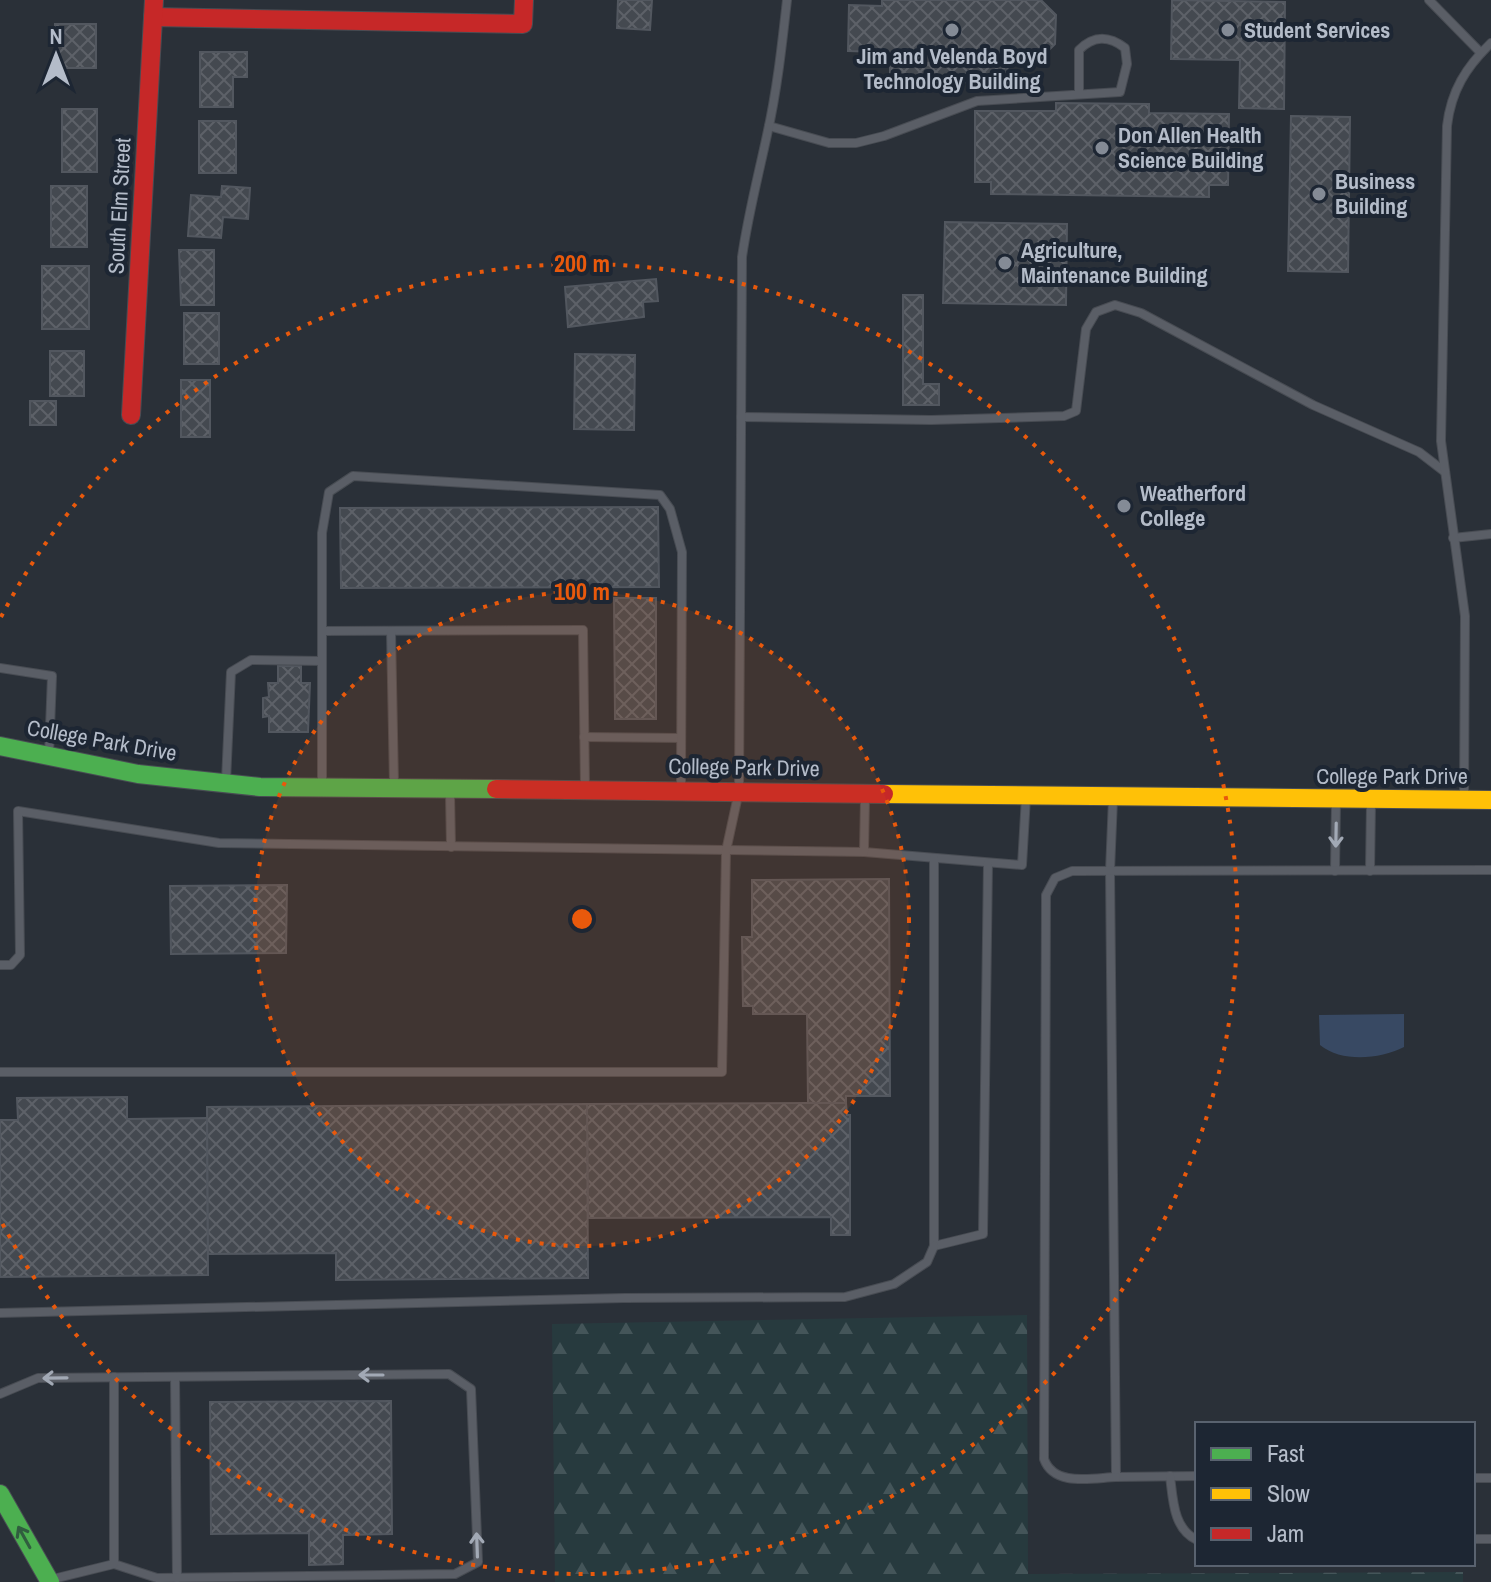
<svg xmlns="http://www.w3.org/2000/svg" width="1491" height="1582" font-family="'Archivo Narrow',sans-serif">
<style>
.forest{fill:url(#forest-firs)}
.water{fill:#384963}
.building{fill:url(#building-cross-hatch);stroke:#52575f;stroke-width:2}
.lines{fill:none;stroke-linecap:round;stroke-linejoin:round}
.lane-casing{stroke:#484c53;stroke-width:10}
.fast-casing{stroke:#484c53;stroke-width:20}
.slow-casing{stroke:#484c53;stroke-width:20}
.jam-casing{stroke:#484c53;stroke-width:20}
.lane{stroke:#5a5e66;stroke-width:8}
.fast{stroke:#4caf50;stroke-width:18}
.slow{stroke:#ffc107;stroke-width:18}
.jam{stroke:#c62828;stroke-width:18}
.oneway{stroke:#a2a9b5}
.oneway2{stroke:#305d3f}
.ring{fill:none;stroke:#e8590c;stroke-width:4;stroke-dasharray:4 8}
.poi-dot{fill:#848b96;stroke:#1d2633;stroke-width:3}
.labels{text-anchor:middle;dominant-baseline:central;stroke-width:8;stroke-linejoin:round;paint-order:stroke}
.poi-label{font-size:22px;font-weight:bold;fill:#b4bcc9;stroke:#1d2633;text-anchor:start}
.street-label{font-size:22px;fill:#b4bcc9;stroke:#1d2633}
.centre{fill:#e8590c;stroke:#1d2633;stroke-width:4}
.ring-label{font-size:24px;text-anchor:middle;font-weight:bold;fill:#e8590c;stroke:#1d2633;stroke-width:8;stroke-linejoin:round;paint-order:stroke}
</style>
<defs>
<pattern id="forest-firs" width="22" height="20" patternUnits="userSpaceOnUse" patternTransform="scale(2)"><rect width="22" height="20" fill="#273a3e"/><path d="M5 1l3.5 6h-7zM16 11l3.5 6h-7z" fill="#445559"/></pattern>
<pattern id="building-cross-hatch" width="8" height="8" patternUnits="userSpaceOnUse" patternTransform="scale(2)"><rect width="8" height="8" fill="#444950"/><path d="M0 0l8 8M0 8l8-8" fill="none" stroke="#5d6168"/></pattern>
</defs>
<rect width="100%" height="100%" fill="#2a3038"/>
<polygon class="forest" points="1027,1315 1028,1574 1463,1572 1463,1582 555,1582 552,1324"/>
<path class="water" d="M1404,1014V1047C1380,1059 1342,1063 1320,1045L1319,1015Z"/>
<g class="building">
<polygon points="618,0 652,0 650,30 617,28"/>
<polygon points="882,0 1041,0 1056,15 1055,44 1040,59 1008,58 1007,83 890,81 890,61 881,61 881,52 848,51 849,5 882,6"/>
<polygon points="1172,0 1285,2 1284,109 1239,108 1240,60 1171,59"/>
<rect x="55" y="24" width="41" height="44"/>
<polygon points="200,52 247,52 247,77 233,77 233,107 200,107"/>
<polygon points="1056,103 1149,104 1149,113 1229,114 1228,185 1209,185 1209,197 991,194 991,182 975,182 975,111 1056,111"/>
<rect x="62" y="109" width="35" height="63"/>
<polygon points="1291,116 1350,117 1348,272 1288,271"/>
<rect x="199" y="121" width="37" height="52"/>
<rect x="51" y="186" width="36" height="61"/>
<polygon points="222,186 250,188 248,219 223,217 221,238 188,236 191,195 221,197"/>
<polygon points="945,222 1067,224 1066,305 943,303"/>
<polygon points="179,250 214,250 214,305 181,305"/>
<rect x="42" y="266" width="47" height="63"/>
<polygon points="656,279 658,301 643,302 644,317 568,327 565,287"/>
<polygon points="903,295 923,295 923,384 939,384 939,405 903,405"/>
<rect x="184" y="313" width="35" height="51"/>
<rect x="50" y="351" width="34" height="45"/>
<polygon points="575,354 635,355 634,430 574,429"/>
<rect x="181" y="380" width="29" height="57"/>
<rect x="30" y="401" width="26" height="24"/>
<polygon points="658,507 659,587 341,588 340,508"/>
<polygon points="614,598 656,598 656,719 615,719"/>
<polygon points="278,666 301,666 301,683 310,683 308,732 269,732 269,716 263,717 263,698 269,697 268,683 278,683"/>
<polygon points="889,879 890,1096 846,1096 846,1103 808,1103 807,1014 753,1014 753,1006 743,1006 742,937 752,937 752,880"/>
<polygon points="287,885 286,953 171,954 170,886"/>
<polygon points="127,1097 127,1119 207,1118 208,1275 0,1277 0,1120 18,1120 17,1098"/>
<polygon points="808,1103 846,1103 847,1115 850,1115 850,1235 831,1235 831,1217 588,1218 587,1104"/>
<polygon points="587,1104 588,1278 336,1280 336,1253 208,1254 207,1107"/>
<polygon points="391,1401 392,1534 343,1535 343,1564 309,1565 309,1533 211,1534 210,1402"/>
</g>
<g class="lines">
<g class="lane-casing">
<g id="lane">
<polyline points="1429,0 1481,53"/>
<path d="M769,126L829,143H856L884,136L977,101L1120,92L1127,64L1125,48C1108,35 1093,36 1079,50V93"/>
<polyline points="741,417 931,420 1064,416 1076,411 1086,329 1096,312 1115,305 1141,313 1313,405 1419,452 1445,472"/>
<polyline points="1453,538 1491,534"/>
<polyline points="322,631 583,630 585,788"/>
<polyline points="391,631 394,784"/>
<polyline points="0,668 52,676 49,754"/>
<polyline points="584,737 681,738"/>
<polyline points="226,781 231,672 251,660 322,661"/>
<polyline points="322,784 322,533 329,492 353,476 660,495 670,509 682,552 681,787"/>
<polyline points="450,794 451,847"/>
<polyline points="1113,799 1110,871 1116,1477 1197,1476"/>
<path d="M1464,799L1465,616L1441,441L1447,126C1451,91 1466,67 1491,43"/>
<polyline points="864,852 1022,865 1026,797"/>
<polyline points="934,858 934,1246 983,1234 988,863"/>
<polyline points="1335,871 1336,801"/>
<polyline points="1370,871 1371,803"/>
<polyline points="0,965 11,965 20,955 18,811 219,843 864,852 865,798"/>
<path d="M0,1072H722L726,851L739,791L742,257C748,215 758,177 767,135C777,91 782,45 787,0"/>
<polyline points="0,1313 624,1298 845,1297 894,1284 927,1262 934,1246"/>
<polyline points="175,1377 177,1578"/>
<polyline points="0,1394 38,1378 449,1374 471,1389 478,1562 455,1574 157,1578 114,1564"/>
<path d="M1170,1476C1173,1499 1173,1529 1197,1540"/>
<path d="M1116,1477C1092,1478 1054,1487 1044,1459L1046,895L1055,878L1072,871L1491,870"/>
<polyline points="1473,1478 1491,1478"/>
<polyline points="1473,1539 1491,1539"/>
<polyline points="53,1579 114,1564 114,1377"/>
</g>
</g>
<g class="fast-casing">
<g id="fast">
<polyline points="0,746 138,774 260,787 496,789"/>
<polyline points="0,1494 50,1582"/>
</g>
</g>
<g class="slow-casing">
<polyline id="slow" points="884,794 1491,800"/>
</g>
<g class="jam-casing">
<g id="jam">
<polyline points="153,17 523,24 524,0"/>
<polyline points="131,415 154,0"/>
<polyline points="496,789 884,794"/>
</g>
</g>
<use href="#lane" class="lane"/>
<use href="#fast" class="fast"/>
<use href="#slow" class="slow"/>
<use href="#jam" class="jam"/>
</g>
<defs><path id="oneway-shaft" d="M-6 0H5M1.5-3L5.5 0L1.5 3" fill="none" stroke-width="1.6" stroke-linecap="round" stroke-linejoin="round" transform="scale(2)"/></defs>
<g class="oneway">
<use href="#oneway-shaft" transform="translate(1336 835) rotate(91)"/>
<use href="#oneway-shaft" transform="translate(371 1375) rotate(180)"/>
<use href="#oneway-shaft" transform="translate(55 1378) rotate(179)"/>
<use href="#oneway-shaft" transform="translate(477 1545) rotate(-92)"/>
</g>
<use class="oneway2" href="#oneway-shaft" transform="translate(24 1537) rotate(-119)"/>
<circle cx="582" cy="919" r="327" fill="#e8590c" fill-opacity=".12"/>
<g class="ring">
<circle cx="582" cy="919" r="327"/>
<path d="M1 617A655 655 0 1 1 1 1221"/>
</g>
<g class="poi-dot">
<circle cx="952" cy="30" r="8"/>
<circle cx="1228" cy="30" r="8"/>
<circle cx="1102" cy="148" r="8"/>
<circle cx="1319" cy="194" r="8"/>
<circle cx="1005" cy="263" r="8"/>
<circle cx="1124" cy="506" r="8"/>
</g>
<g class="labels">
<g class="poi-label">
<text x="1244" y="30">Student Services</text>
<text x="952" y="56" text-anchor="middle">Jim and Velenda Boyd<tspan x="952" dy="25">Technology Building</tspan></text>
<text x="1118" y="135">Don Allen Health<tspan x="1118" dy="25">Science Building</tspan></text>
<text x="1335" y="181">Business<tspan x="1335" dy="25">Building</tspan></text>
<text x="1021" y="250">Agriculture,<tspan x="1021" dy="25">Maintenance Building</tspan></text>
<text x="1140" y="493">Weatherford<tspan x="1140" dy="25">College</tspan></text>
</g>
<g class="street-label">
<text transform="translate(119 206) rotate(-87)">South Elm Street</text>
<text transform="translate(102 740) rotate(10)">College Park Drive</text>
<text transform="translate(744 767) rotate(1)">College Park Drive</text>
<text x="1392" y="776">College Park Drive</text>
</g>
</g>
<circle cx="582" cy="919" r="12" class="centre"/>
<g class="ring-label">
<text x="582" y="272">200 m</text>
<text x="582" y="600">100 m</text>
</g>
<rect x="1195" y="1422" width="280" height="144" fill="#1d2633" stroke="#59626f" stroke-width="2"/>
<rect x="1211" y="1448" width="40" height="12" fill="#4caf50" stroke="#59626f" stroke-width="2"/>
<text x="1267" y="1462" font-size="24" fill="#b4bcc9">Fast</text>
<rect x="1211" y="1488" width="40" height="12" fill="#ffc107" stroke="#59626f" stroke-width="2"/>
<text x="1267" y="1502" font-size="24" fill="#b4bcc9">Slow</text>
<rect x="1211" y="1528" width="40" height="12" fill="#c62828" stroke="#59626f" stroke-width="2"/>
<text x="1267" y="1542" font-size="24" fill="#b4bcc9">Jam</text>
<g transform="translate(56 56)" stroke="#1d2633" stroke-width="6" paint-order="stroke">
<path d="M0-6L14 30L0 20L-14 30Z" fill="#b4bcc9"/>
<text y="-12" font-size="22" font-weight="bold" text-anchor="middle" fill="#b4bcc9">N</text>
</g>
</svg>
